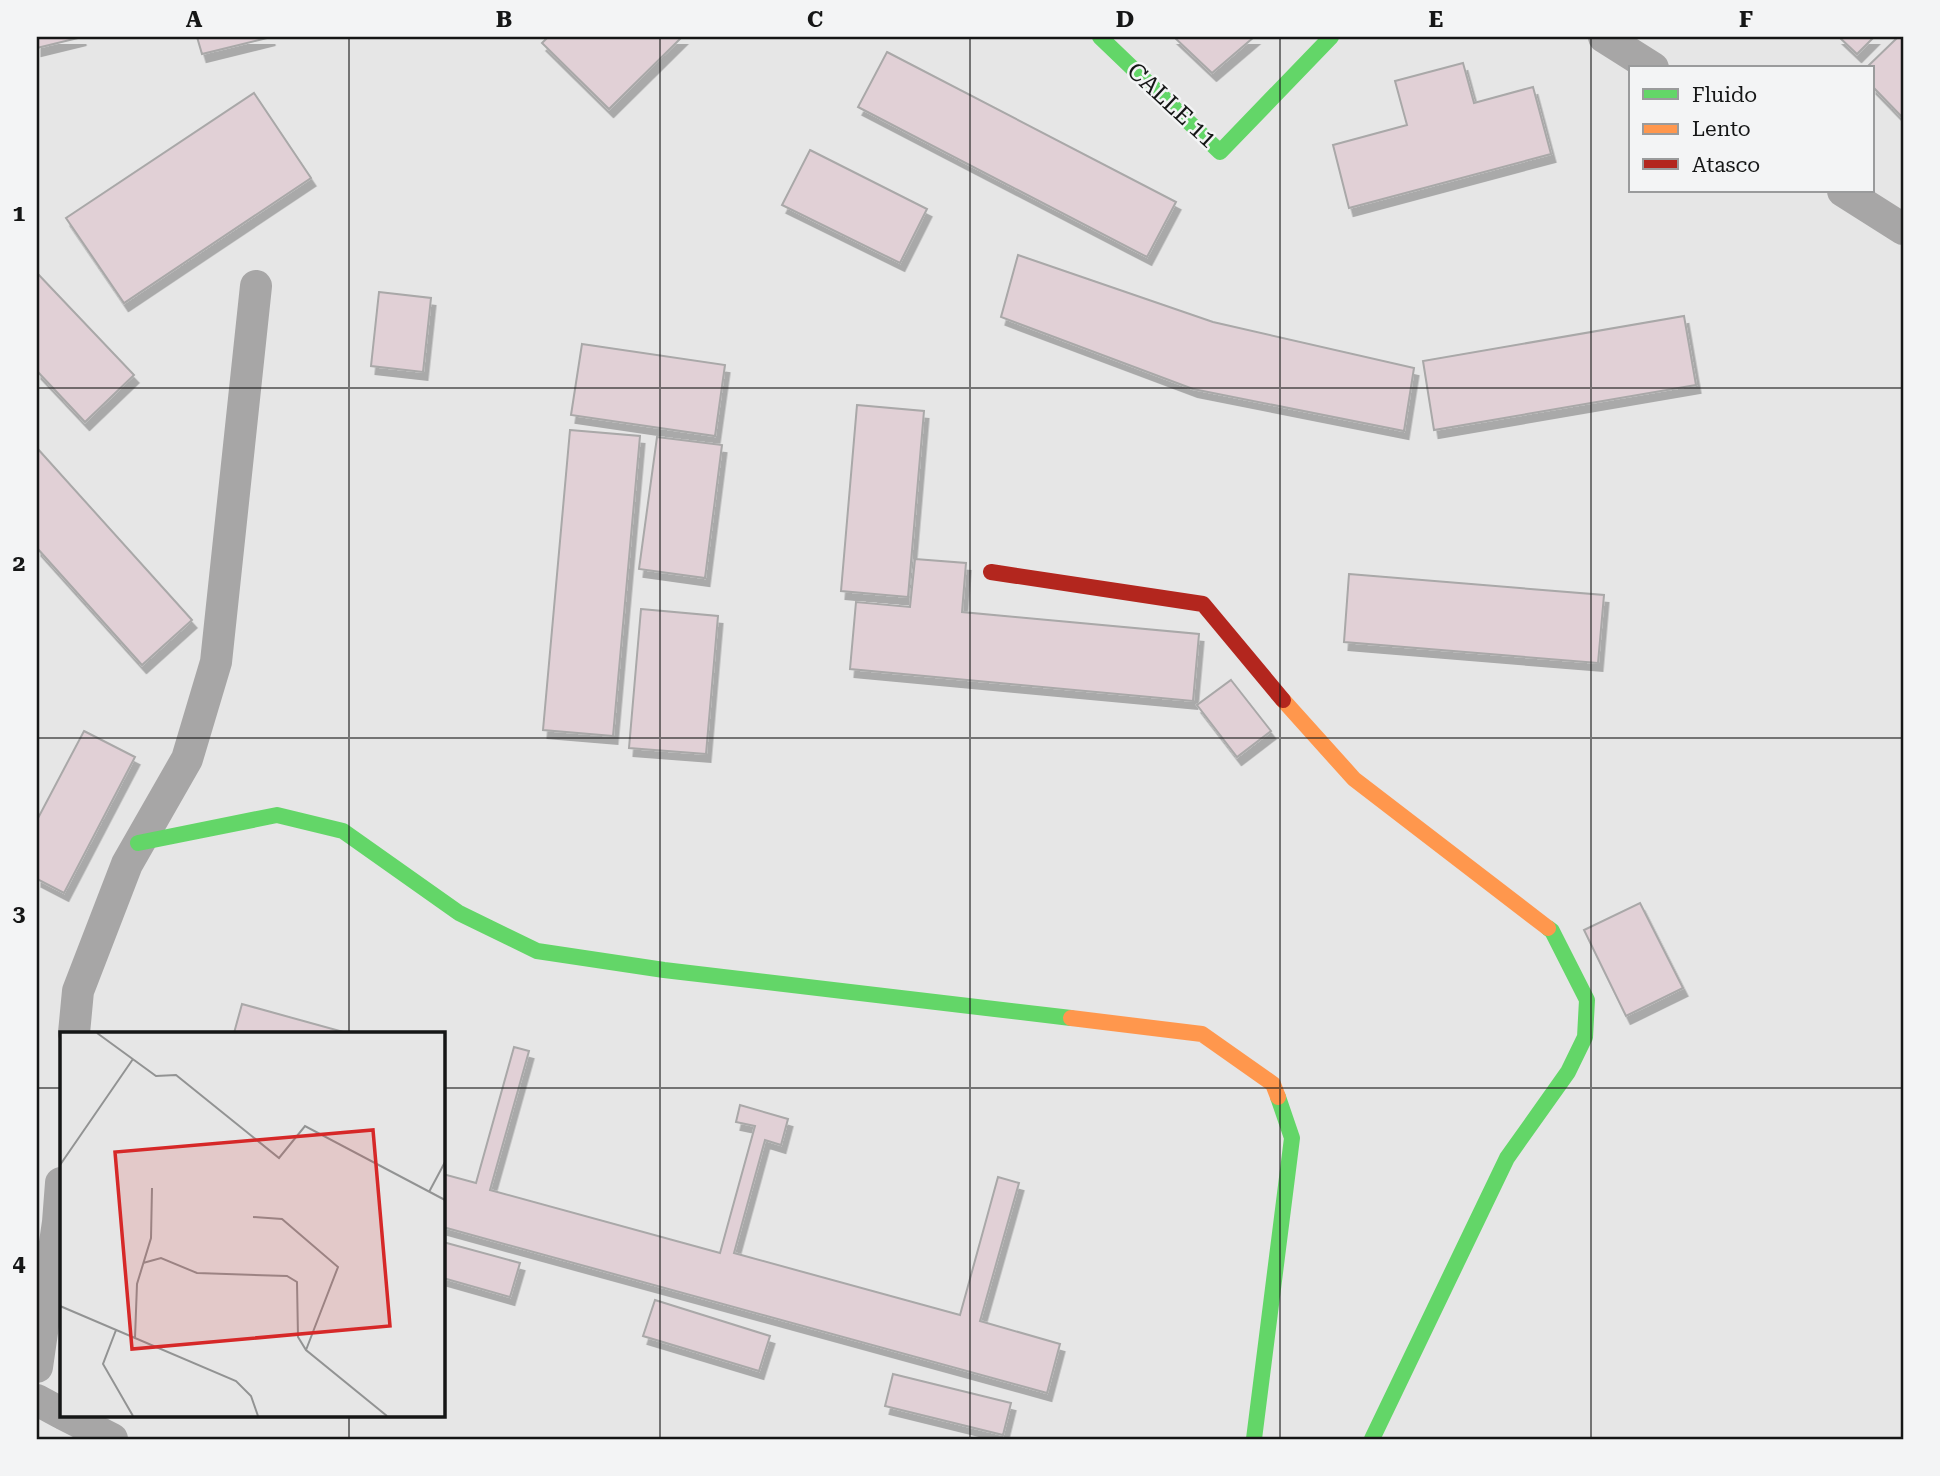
<svg xmlns="http://www.w3.org/2000/svg" width="1940" height="1476" font-family="'Roboto Serif',serif">
<style>
.building{fill:#e1d0d6;stroke:#a9a8a8;stroke-width:2;filter:url(#shadow)}
.lines{fill:none;stroke-linecap:round;stroke-linejoin:round}
.street{stroke:#a7a6a6;stroke-width:32}
.fast{stroke:#63d668;stroke-width:16}
.slow{stroke:#ff974d;stroke-width:16}
.jam{stroke:#b3261e;stroke-width:16}
.grid{fill:none;stroke:#151616;stroke-width:2;stroke-opacity:0.55}
.labels{text-anchor:middle;dominant-baseline:central;stroke-width:5;stroke-linejoin:round;paint-order:stroke}
.street-label{font-size:24px;fill:#151616;stroke:#f3f4f5}
.inset-road{fill:none;stroke:#929393;stroke-width:2}
.view{fill:#d62828;fill-opacity:0.15;stroke:#d62828;stroke-width:3.5}
.inset-edge{fill:none;stroke:#151616;stroke-width:3.5}
.neatline{fill:none;stroke:#151616;stroke-width:2.5}
.grid-label{font-size:23px;text-anchor:middle;font-weight:bold;fill:#151616}
</style>
<defs>
<filter id="shadow"><feDropShadow dx="4.5" dy="8" stdDeviation="0" flood-color="#0004"/></filter>
</defs>
<rect width="100%" height="100%" fill="#e6e6e6"/>
<g class="building">
<polygon points="37,37 82,37 37,48"/>
<polygon points="197,37 271,37 202,54"/>
<polygon points="548,37 682,37 609,109 542,43"/>
<polygon points="1174,37 1254,37 1212,73"/>
<polygon points="1839,37 1874,37 1857,54"/>
<polygon points="1898,37 1903,37 1903,118 1872,86 1872,68 1866,68"/>
<polygon points="887,52 1176,202 1147,257 858,107"/>
<polygon points="1463,63 1474,103 1533,87 1551,154 1349,208 1333,145 1407,125 1395,81"/>
<polygon points="254,93 311,178 124,303 66,218"/>
<polygon points="810,150 927,209 900,263 782,205"/>
<polygon points="1018,255 1213,322 1414,368 1404,431 1193,389 1001,317"/>
<polygon points="37,273 134,375 85,422 37,371"/>
<polygon points="379,292 431,298 423,372 371,366"/>
<polygon points="1684,316 1696,385 1434,430 1423,361"/>
<polygon points="582,344 725,365 715,436 571,415"/>
<polygon points="857,405 924,411 908,597 841,591"/>
<polygon points="570,430 640,436 613,736 543,730"/>
<polygon points="657,437 722,445 705,578 639,569"/>
<polygon points="37,448 192,620 142,665 37,548"/>
<polygon points="915,559 966,563 962,612 1199,634 1193,701 850,669 856,602 910,607"/>
<polygon points="1349,574 1604,595 1598,663 1344,642"/>
<polygon points="641,609 718,616 706,754 629,748"/>
<polygon points="1231,680 1271,731 1237,757 1197,705"/>
<polygon points="84,731 135,757 64,893 37,879 37,820"/>
<polygon points="1640,903 1683,988 1626,1016 1584,930"/>
<polygon points="242,1004 347,1033 234,1033"/>
<polygon points="514,1047 529,1051 490,1190 720,1253 755,1126 736,1122 740,1105 788,1119 781,1145 765,1140 734,1253 960,1315 998,1177 1019,1183 980,1321 1060,1344 1047,1393 443,1227 443,1174 476,1183"/>
<polygon points="443,1242 520,1263 510,1297 443,1278"/>
<polygon points="655,1300 770,1336 759,1371 643,1336"/>
<polygon points="893,1374 1011,1403 1003,1435 885,1406"/>
</g>
<g class="lines">
<g class="street">
<polyline points="1604,37 1653,68"/>
<polyline points="1843,191 1903,229"/>
<polyline points="74,1033 78,991 127,864 187,759 216,662 256,286"/>
<polyline points="37,1367 58,1222 61,1183"/>
<polyline points="37,1400 61,1413"/>
<polyline points="65,1415 112,1439"/>
</g>
<g class="fast">
<polyline points="1100,37 1220,152 1331,37"/>
<polyline points="138,843 277,815 343,831 459,913 537,951 664,970 1071,1018"/>
<polyline points="1254,1439 1292,1138 1278,1097"/>
<polyline points="1372,1439 1507,1158 1568,1072 1585,1037 1587,1000 1552,931 1548,928"/>
</g>
<g class="slow">
<polyline points="1283,700 1354,779 1548,928"/>
<polyline points="1071,1018 1202,1034 1273,1084 1278,1097"/>
</g>
<polyline class="jam" points="991,572 1203,604 1283,700"/>
</g>
<path class="grid" d="M349,37V1033M660,37V1439M970,37V1439M1280,37V1439M1591,37V1439M37,388H1903M37,738H1903M37,1088H61M443,1088H1903M349,1415V1439"/>
<g class="labels">
<g class="street-label">
<text transform="translate(1172 105) rotate(43)">CALLE 11</text>
</g>
</g>
<g transform="translate(60 1032)">
<rect width="385" height="385" fill="#e6e6e6"/>
<path class="inset-road" d="M37,1L96,44L116,43L219,126L245,94L385,168M0,133L73,27M369,160L385,130M193,185L222,187L278,235L246,318M83,231L101,226L137,241L227,244L237,250L238,305L246,318L327,384M0,274L176,349L191,364L198,384M56,298L43,332L73,384M75,306L77,252L91,206L92,156"/>
<path class="view" d="M313,98L330,294L72,317L55,120Z"/>
<rect width="385" height="385" class="inset-edge"/>
</g>
<rect width="1940" height="1476" fill="none" stroke="#f3f4f5" stroke-width="77"/>
<rect x="1629" y="66" width="245" height="126" fill="#f3f4f5" stroke="#9a9b9c" stroke-width="2"/>
<rect x="1643" y="89" width="35" height="10" fill="#63d668" stroke="#9a9b9c" stroke-width="2"/>
<text x="1692" y="102" font-size="21" fill="#151616">Fluido</text>
<rect x="1643" y="124" width="35" height="10" fill="#ff974d" stroke="#9a9b9c" stroke-width="2"/>
<text x="1692" y="136" font-size="21" fill="#151616">Lento</text>
<rect x="1643" y="159" width="35" height="10" fill="#b3261e" stroke="#9a9b9c" stroke-width="2"/>
<text x="1692" y="172" font-size="21" fill="#151616">Atasco</text>
<rect x="38" y="38" width="1864" height="1400" class="neatline"/>
<g class="grid-label">
<text x="194" y="27">A</text>
<text x="504" y="27">B</text>
<text x="815" y="27">C</text>
<text x="1125" y="27">D</text>
<text x="1436" y="27">E</text>
<text x="1746" y="27">F</text>
<text x="19" y="221">1</text>
<text x="19" y="571">2</text>
<text x="19" y="921">3</text>
<text x="19" y="1271">4</text>
</g>
</svg>
